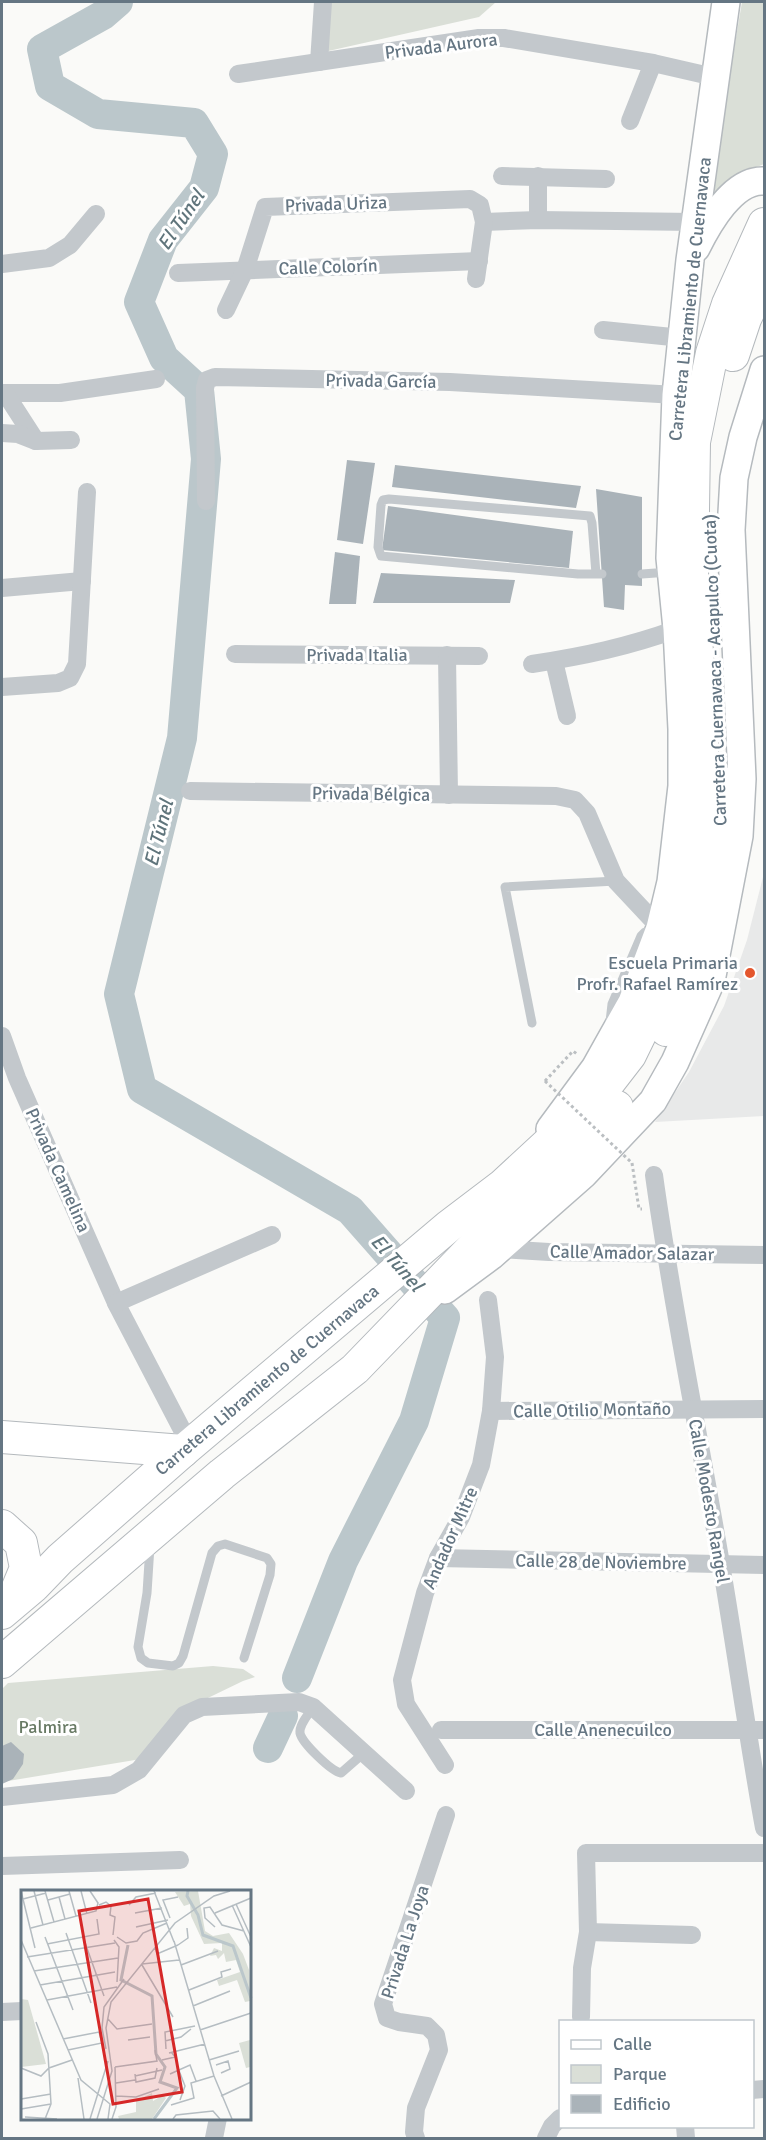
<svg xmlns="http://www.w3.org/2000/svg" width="766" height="2140" font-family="Signika,sans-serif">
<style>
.built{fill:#e8e9e9}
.green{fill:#dadfd7}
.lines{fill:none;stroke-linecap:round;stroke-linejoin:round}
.river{stroke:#bbc7cb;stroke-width:30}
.building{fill:#aab3b9}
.primary-casing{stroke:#b5babe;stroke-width:30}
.highway-casing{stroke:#b4b9bd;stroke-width:34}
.path{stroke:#bbbfc2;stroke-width:3;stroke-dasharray:3 3;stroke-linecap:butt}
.lane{stroke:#c3c8cc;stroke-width:9}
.street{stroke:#c3c8cc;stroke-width:18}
.primary{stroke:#fff;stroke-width:27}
.highway{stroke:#fff;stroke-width:32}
.path-bridge{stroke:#bbbfc2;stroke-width:3;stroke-dasharray:3 3;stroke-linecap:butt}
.poi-dot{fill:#e4572e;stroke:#fff;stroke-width:2}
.labels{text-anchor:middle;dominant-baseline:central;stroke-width:6;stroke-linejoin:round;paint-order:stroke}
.street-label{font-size:18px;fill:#657683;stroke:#fff}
.poi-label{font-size:18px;fill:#657683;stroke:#fff;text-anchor:end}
.park-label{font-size:18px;fill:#687a64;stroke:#fff}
.water-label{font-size:20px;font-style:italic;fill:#60757c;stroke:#fff}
.inset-river{fill:none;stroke:#bbc7cb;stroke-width:3}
.inset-road{fill:none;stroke:#b5bdc2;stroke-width:1.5}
.view{fill:#d62828;fill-opacity:0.15;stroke:#d62828;stroke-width:3}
.inset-edge{fill:none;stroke:#657683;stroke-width:3}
</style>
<rect width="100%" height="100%" fill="#fafaf8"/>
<polygon class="built" points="763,877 764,877 764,1116 655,1122 689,1072 724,1006 747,940"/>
<g class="green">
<polygon points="330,2 496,2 479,17 324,52"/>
<polygon points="742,2 764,2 764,164 738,175 714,193 724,109"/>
<polygon points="213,1666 243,1669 255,1677 243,1681 181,1711 141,1759 2,1782 2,1689 8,1683"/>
</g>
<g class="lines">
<g class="river">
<polyline points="118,2 103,15 42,49 50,86 98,114 194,123 213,154 204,188 163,240 139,302 164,358 199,390 206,459 182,738 119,994 142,1089 350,1210 445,1318 414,1421 343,1561 297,1678"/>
<polyline points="268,1748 283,1716"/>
</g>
</g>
<g class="building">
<polygon points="347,460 375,463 363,544 337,540"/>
<polygon points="395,465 581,486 576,508 392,487"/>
<polygon points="596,489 642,497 642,586 625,585 624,610 604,607"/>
<polygon points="388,506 573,531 569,568 382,550"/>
<polygon points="335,552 360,556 356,604 329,604"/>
<polygon points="381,573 515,580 510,603 373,603"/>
<polygon points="11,1742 24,1754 23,1764 13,1779 2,1784 2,1746"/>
</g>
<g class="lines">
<g class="primary-casing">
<g id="primary">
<path d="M696,248C708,224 733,179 764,181"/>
<polyline points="550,1129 595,1068 632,1002 660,928 671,882 682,786 682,729 677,629 670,558 676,395 690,260 726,2"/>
<polyline points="445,1290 491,1256 584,1174 653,1101 675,1062 711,981 739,836 742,779 731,530 734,478 743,437 764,370"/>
</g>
</g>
<g class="highway-casing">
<g id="highway">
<polyline points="733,355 745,319 764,279"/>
<path d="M666,1030C694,976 716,900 721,839C723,820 722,801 723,783"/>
<polyline points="2,1437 183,1451"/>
<polyline points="2,1526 21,1543 26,1568 12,1602"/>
<polyline points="2,1613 34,1586 60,1559 183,1451 449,1226 503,1185 596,1099 630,1055 650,1014 678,941 691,886 699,832 702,782 702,726 692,578 694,442 712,353 728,304 764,224"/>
<polyline points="2,1662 222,1474 355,1369 475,1245 567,1160 617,1107"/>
</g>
</g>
<g class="path">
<polyline points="545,1081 573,1051 577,1054"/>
<polyline points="632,1163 639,1209 642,1209"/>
</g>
<g class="lane">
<polyline points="596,574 592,523 590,516 389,499 383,500 381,505 378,547 381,556 578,574 602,574"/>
<polyline points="642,574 669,572"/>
<polyline points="610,1022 612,1004 641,936 645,932 653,930"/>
<polyline points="532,1023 505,887 616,881"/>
<polyline points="150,1546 147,1593 138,1647 141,1658 148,1663 173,1666 179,1663 183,1656 212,1553 218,1546 225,1544 267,1558 271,1564 270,1575 244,1658"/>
<path d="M313,1707C309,1714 299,1724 300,1733C302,1743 331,1771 341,1773L365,1752"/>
</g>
<g class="street">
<polyline points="319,62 323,2"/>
<polyline points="238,74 479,38 504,38 653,63 714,77"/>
<polyline points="630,121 653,63"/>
<polyline points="502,176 606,179"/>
<polyline points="538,176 538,220"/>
<polyline points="484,222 538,220 695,222"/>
<polyline points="2,264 49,258 70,245 96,214"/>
<polyline points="178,273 479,261"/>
<polyline points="226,310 245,270 265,207 470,199 480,205 484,222 476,279"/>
<polyline points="603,330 682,338"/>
<polyline points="5,393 60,393 156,379"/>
<polyline points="5,393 36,441"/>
<polyline points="2,433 18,434 36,441 71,440"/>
<polyline points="206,501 205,388 207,380 215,377 450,382 676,395"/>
<polyline points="2,588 82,581"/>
<polyline points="235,654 479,656"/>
<polyline points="447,655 449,795"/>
<polyline points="554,661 567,716"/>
<path d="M532,664C584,656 627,647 677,629"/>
<polyline points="2,687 58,683 70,678 77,664 87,492"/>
<polyline points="190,791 556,796 575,800 587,813 616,881 660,928"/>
<polyline points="2,1036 17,1078 116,1303 190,1445"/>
<path d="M654,1175C672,1306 699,1434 721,1564C736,1652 748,1740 764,1828"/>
<polyline points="499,1249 549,1252 764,1255"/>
<polyline points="116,1303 272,1235"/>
<polyline points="491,1411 764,1409"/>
<polyline points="438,1558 764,1565"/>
<polyline points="441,1730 764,1730"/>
<polyline points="445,1765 406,1704 402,1680 425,1593 438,1558 461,1517 481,1465 491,1411 495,1357 488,1300"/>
<polyline points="2,1797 113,1785 139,1770 184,1715 202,1707 299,1702 313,1707 406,1791"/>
<polyline points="2,1866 180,1860"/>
<polyline points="588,1932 692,1935"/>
<polyline points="2,2012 22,2011"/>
<polyline points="581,2017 582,1968 588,1932 586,1853 764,1853"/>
<polyline points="752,2090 764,2089"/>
<polyline points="685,2126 686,2138"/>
<polyline points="214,2138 218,2118"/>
<polyline points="416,2138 414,2132 416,2108 439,2050 436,2035 427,2026 399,2022 387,2018 383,2004 446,1815"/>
<polyline points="546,2138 552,2126 560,2118"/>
</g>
<use href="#primary" class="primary"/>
<use href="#highway" class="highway"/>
<polyline class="path-bridge" points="545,1081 632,1163"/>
</g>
<circle class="poi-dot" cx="750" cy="973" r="6"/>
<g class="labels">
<g class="street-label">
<text transform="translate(441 46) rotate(-7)">Privada Aurora</text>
<text transform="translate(336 204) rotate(-2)">Privada Uriza</text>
<text transform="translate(328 267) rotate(-2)">Calle Colorín</text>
<text transform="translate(690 299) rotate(-84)">Carretera Libramiento de Cuernavaca</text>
<text transform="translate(381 381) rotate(1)">Privada García</text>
<text x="357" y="655">Privada Italia</text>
<text transform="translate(715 670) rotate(-92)">Carretera Cuernavaca - Acapulco (Cuota)</text>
<text transform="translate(371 794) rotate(1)">Privada Bélgica</text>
<text transform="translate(58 1170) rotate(66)">Privada Camelina</text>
<text transform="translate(632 1253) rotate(1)">Calle Amador Salazar</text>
<text transform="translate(267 1380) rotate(-40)">Carretera Libramiento de Cuernavaca</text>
<text transform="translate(592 1410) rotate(-1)">Calle Otilio Montaño</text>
<text transform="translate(709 1501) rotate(80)">Calle Modesto Rangel</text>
<text transform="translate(450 1538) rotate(-66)">Andador Mitre</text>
<text transform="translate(601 1562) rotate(1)">Calle 28 de Noviembre</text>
<text x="603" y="1730">Calle Anenecuilco</text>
<text transform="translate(405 1942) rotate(-72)">Privada La Joya</text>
</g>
<g class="poi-label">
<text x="738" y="963">Escuela Primaria<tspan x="738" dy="21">Profr. Rafael Ramírez</tspan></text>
</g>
<g class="park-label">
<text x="48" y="1727">Palmira</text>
</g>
<g class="water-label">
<text transform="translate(181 220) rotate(-56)">El Túnel</text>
<text transform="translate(159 833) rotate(-76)">El Túnel</text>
<text transform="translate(397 1263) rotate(49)">El Túnel</text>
</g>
</g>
<g transform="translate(21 1890)">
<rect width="230" height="230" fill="#fafaf8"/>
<path d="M177,1L184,41L192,46L208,43L222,64L228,80L229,111L224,112L216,90L198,96L196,90L219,82L215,70L205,72L203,63L197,69L195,65L189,66L193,58L201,61V53L183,54L170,26L169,14L163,16L154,2ZM0,109L7,110L25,174L0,177ZM229,150V177L225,178L218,153ZM131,203L132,211L142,205L145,208L131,229H98L97,226L115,222V211Z" fill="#dadfd7"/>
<path class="inset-river" d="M167,1L166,6L177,25L182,45L212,56L230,108M107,55L100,90L131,106L135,164L144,177L139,192L156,198L133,229"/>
<path class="inset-road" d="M0,1L14,58M13,1L22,35M24,1L33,32M48,1L55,26M60,1L66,24M133,1L153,52M38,7L44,29M2,9L25,3M27,10L49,4M215,14L230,47M78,15L85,12L90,16L89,25L94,27L92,45M108,15L115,7L135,3M211,15L230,57M114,23L141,18M194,23L230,8M149,28L142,10L157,7M115,37L147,30M194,37L184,28L183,18L189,17L201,35L223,41M10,38L75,21L77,13L69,1M45,43L70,113M24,47L52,120M62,47L83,106M96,47L105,53L116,51L122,43L146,33M0,50L60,190L89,214L87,229M93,50L98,57L96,92M153,51L193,186L211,229M26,54L78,44L76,29M157,55L167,48L166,38M134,57L136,64L157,55M6,67L94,53M121,74L158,70M121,75L152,127M160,75L197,61M13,81L97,68M19,95L94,82M168,100L201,87L200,82L210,79M26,110L96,97M172,116L209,101M87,129L96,139L131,134M15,132L27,164L30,214L24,229M179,140L230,123M42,149L78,142L81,153L47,160M107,150L129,147M144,151L160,147L170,139M85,159L81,138L83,117L103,89M145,159L144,142L174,136M148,163L184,154M141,170L154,167L151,163M188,170L218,161M195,175L207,171L209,179L200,183M94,177L136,171L134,160M0,178L20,186L28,178L51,170M157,178L164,196L159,210M114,184L115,192L134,188L136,178M149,184L169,175L175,191M114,186L141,180M57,188L63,229M95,193L114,190M95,206L115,207L138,199M200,206L230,192M0,209L30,204M150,215L173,208L170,193L193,186M0,219L30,214M4,227L36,229M69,229L87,171M76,229L91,181L85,138L90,112L154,33L193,6L209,1M91,229L95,217L94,177M152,229L155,225L192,221L199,229"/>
<path class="view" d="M127,9L161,202L92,214L58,21Z"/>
<rect width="230" height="230" class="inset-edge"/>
</g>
<rect width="766" height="2140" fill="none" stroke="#657683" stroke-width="6"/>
<rect x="559" y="2020" width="195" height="108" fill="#ffffff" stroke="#c1c8cd" stroke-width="1.5"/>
<rect x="571" y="2040" width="30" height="9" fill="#ffffff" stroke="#c1c8cd" stroke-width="1.5"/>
<text x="613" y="2050" font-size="18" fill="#657683">Calle</text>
<rect x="571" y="2065" width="30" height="18" fill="#dadfd7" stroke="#c1c8cd" stroke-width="1.5"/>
<text x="613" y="2080" font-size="18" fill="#657683">Parque</text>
<rect x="571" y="2095" width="30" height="18" fill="#aab3b9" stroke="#c1c8cd" stroke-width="1.5"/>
<text x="613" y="2110" font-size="18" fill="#657683">Edificio</text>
</svg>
